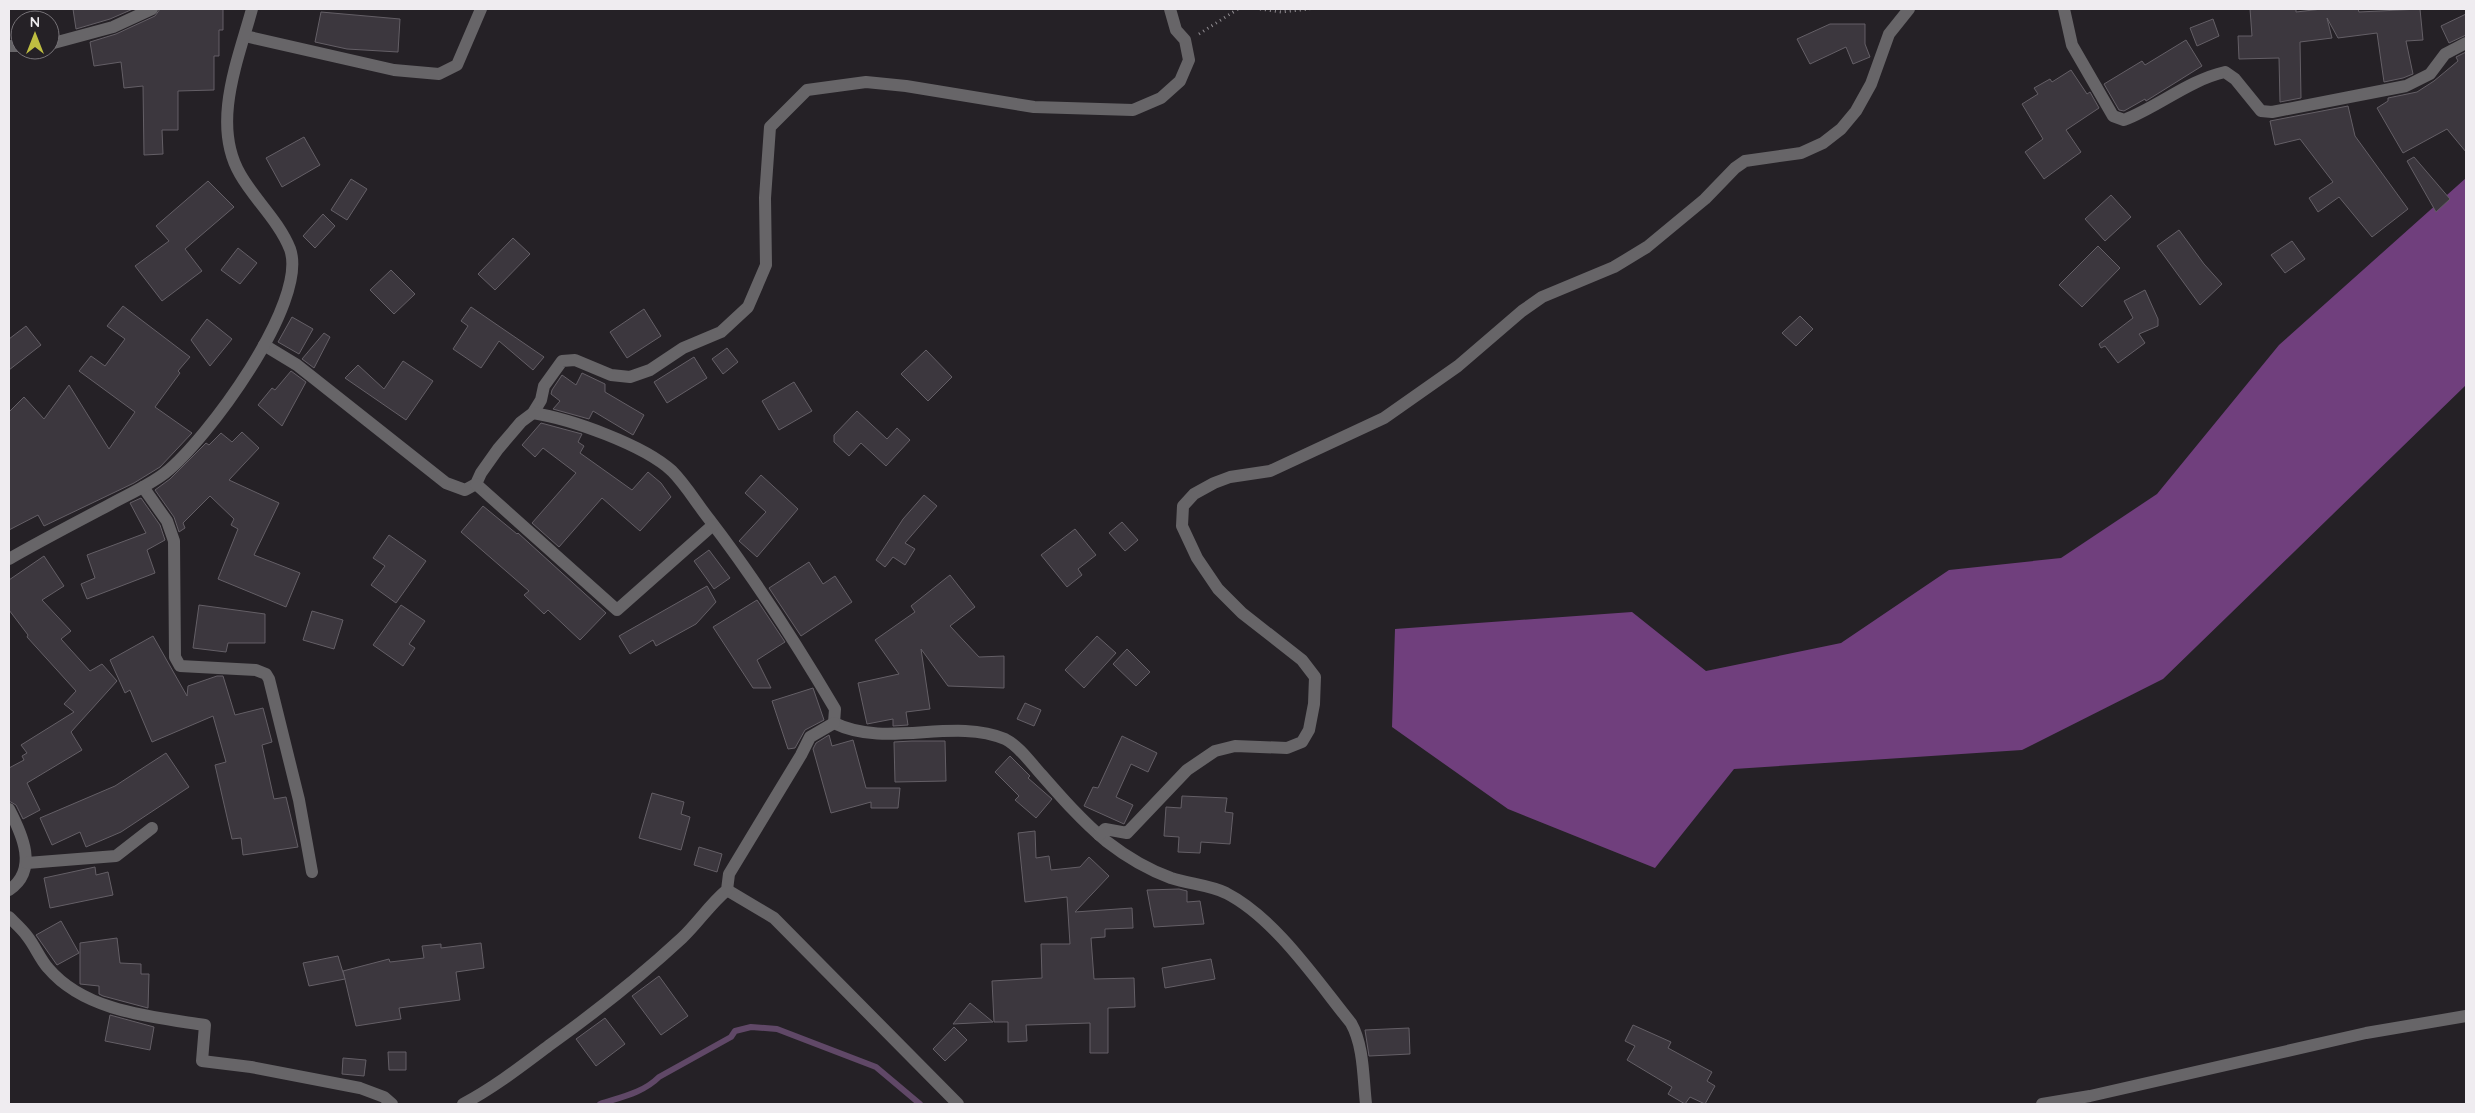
<svg xmlns="http://www.w3.org/2000/svg" width="2475" height="1113" font-family="Quicksand,sans-serif">
<style>
.forest{fill:#703f7d}
.lines{fill:none;stroke-linecap:round;stroke-linejoin:round}
.stream{stroke:#604867;stroke-width:6}
.building{fill:#3c373e;stroke:#645f66}
.path{stroke:#918d92;stroke-width:3;stroke-dasharray:1 4;stroke-linecap:butt}
.street{stroke:#676568;stroke-width:12}
</style>
<rect width="100%" height="100%" fill="#252126"/>
<polygon class="forest" points="2466,178 2466,385 2163,679 2022,750 1734,769 1655,868 1508,809 1392,727 1395,629 1632,612 1706,671 1841,643 1949,570 2061,558 2157,494 2279,345"/>
<g class="lines">
<path class="stream" d="M600,1104C621,1097 643,1093 659,1077L731,1037L735,1031L751,1027L777,1029L876,1067L920,1104"/>
</g>
<g class="building">
<polygon points="73,9 133,9 110,19 76,29"/>
<polygon points="160,9 223,9 223,30 219,30 219,56 214,56 214,90 178,91 178,130 162,130 163,154 144,155 143,86 124,88 121,62 94,66 90,42 116,34 155,16"/>
<polygon points="2250,9 2296,9 2296,12 2322,9 2358,9 2359,12 2420,9 2423,40 2406,41 2413,74 2403,78 2384,82 2377,33 2338,38 2327,18 2332,38 2300,42 2301,98 2280,102 2279,58 2239,59 2238,36 2252,36"/>
<polygon points="321,12 400,19 398,52 347,49 315,42"/>
<polygon points="2466,14 2466,35 2449,43 2441,26"/>
<polygon points="2213,19 2219,36 2197,46 2190,28"/>
<polygon points="1830,24 1865,24 1865,44 1870,57 1853,64 1846,47 1810,64 1797,39"/>
<polygon points="2186,40 2202,66 2146,101 2145,99 2124,111 2119,110 2104,84 2142,61 2145,65"/>
<polygon points="2466,52 2466,152 2447,129 2403,153 2377,108 2388,101 2388,98 2417,92 2434,81 2458,61 2456,57"/>
<polygon points="2071,70 2087,94 2090,92 2099,108 2066,130 2081,152 2044,179 2025,152 2043,139 2022,104 2038,94 2034,88 2050,79 2052,82"/>
<polygon points="2348,106 2355,136 2408,209 2372,237 2339,197 2318,212 2309,198 2333,182 2300,139 2275,145 2270,121"/>
<polygon points="304,137 320,165 282,187 266,158"/>
<polygon points="2414,157 2450,199 2436,212 2407,161"/>
<polygon points="351,179 367,189 347,220 331,210"/>
<polygon points="208,181 234,207 185,249 202,271 162,301 135,266 169,241 156,226"/>
<polygon points="2111,195 2131,217 2105,241 2085,219"/>
<polygon points="323,214 335,226 315,248 303,236"/>
<polygon points="2179,230 2204,264 2222,284 2200,305 2157,246"/>
<polygon points="513,238 530,254 495,290 478,274"/>
<polygon points="2292,241 2305,259 2285,273 2271,255"/>
<polygon points="2098,246 2120,268 2082,307 2059,285"/>
<polygon points="238,248 257,263 240,284 221,270"/>
<polygon points="391,270 415,294 394,314 370,290"/>
<polygon points="2145,290 2158,319 2158,326 2139,334 2145,343 2118,363 2105,346 2101,348 2099,344 2133,318 2124,301"/>
<polygon points="123,306 190,357 178,371 180,373 155,407 192,433 160,467 134,483 44,526 38,515 9,530 9,412 24,397 44,419 69,385 109,449 135,412 79,371 91,356 105,366 125,339 107,326"/>
<polygon points="471,307 506,331 544,357 533,370 499,341 481,368 453,349 468,326 461,321"/>
<polygon points="644,309 661,336 627,358 610,332"/>
<polygon points="1800,316 1813,329 1796,346 1782,333"/>
<polygon points="292,317 313,329 299,354 278,342"/>
<polygon points="207,319 232,339 210,366 191,340"/>
<polygon points="26,326 41,345 9,370 9,339"/>
<polygon points="324,333 330,337 314,368 302,359"/>
<polygon points="727,348 738,362 723,374 712,359"/>
<polygon points="926,350 952,377 928,401 901,374"/>
<polygon points="694,357 707,378 667,403 654,382"/>
<polygon points="403,361 433,381 406,420 345,378 358,365 384,389"/>
<polygon points="291,371 306,382 282,426 258,405 272,388 275,390"/>
<polygon points="582,373 605,384 605,392 644,415 633,435 593,411 589,419 553,409 560,401 551,394 552,390 562,375 576,385"/>
<polygon points="794,382 812,411 779,430 762,401"/>
<polygon points="857,411 887,439 897,428 910,440 886,466 861,443 849,456 834,442 834,435"/>
<polygon points="541,423 582,434 578,442 584,446 580,453 632,490 648,472 661,483 671,497 640,531 602,498 559,547 532,523 576,473 543,448 535,457 522,445"/>
<polygon points="242,432 259,448 229,480 279,503 254,555 300,573 286,607 218,579 238,529 231,525 234,519 210,496 183,523 185,528 179,532 174,517 155,490 170,479 206,443 209,445 221,433 232,442"/>
<polygon points="761,475 798,509 757,557 739,541 766,512 745,493"/>
<polygon points="924,495 937,506 905,543 915,549 905,565 893,557 885,567 876,560 903,519"/>
<polygon points="141,498 160,525 165,540 147,550 155,573 87,599 81,584 95,578 87,555 146,533 130,503"/>
<polygon points="483,506 517,534 518,533 606,613 580,640 548,610 544,614 524,595 529,591 461,532"/>
<polygon points="1122,522 1138,540 1125,551 1109,533"/>
<polygon points="1075,529 1096,555 1078,569 1082,575 1067,587 1041,555"/>
<polygon points="389,535 426,561 396,603 371,585 385,566 373,558"/>
<polygon points="709,550 730,578 714,589 694,561"/>
<polygon points="44,556 64,586 42,600 71,631 61,639 90,671 102,664 117,681 71,732 82,750 27,783 40,810 23,819 16,805 9,801 9,768 24,760 22,756 27,753 21,745 74,712 64,704 76,691 27,637 28,635 9,610 9,580"/>
<polygon points="809,562 823,584 835,576 852,602 801,636 769,588"/>
<polygon points="950,575 975,607 950,626 979,657 1004,656 1004,688 948,686 921,649 930,709 906,712 908,725 893,726 893,719 867,724 858,683 899,674 875,640 915,612 911,606"/>
<polygon points="707,586 716,602 696,624 656,646 653,640 630,654 619,636"/>
<polygon points="757,600 785,642 757,660 771,688 753,688 713,627"/>
<polygon points="199,605 265,614 265,643 228,643 226,652 193,648"/>
<polygon points="401,605 425,621 409,644 415,648 403,666 373,645"/>
<polygon points="312,611 343,620 334,649 303,640"/>
<polygon points="153,636 187,696 188,686 217,676 223,676 235,715 263,708 272,742 262,745 274,799 286,797 298,847 243,855 241,838 232,839 215,765 226,762 213,716 152,742 130,690 125,693 110,660"/>
<polygon points="1097,636 1116,653 1084,688 1065,670"/>
<polygon points="1127,649 1150,672 1136,686 1113,664"/>
<polygon points="813,688 824,720 805,730 795,748 788,749 772,701"/>
<polygon points="1025,703 1041,710 1034,726 1017,719"/>
<polygon points="829,735 832,746 853,740 866,788 900,788 898,808 871,808 871,802 831,813 813,749 816,743"/>
<polygon points="1122,736 1157,753 1148,772 1131,764 1116,797 1133,805 1124,824 1084,806 1093,787 1098,788"/>
<polygon points="912,741 945,741 946,781 895,782 894,742"/>
<polygon points="166,753 189,787 121,832 86,847 80,832 52,845 40,818 115,786"/>
<polygon points="1010,756 1030,776 1028,778 1052,799 1036,818 1015,800 1019,796 995,772"/>
<polygon points="652,793 684,802 681,814 690,817 681,850 639,838"/>
<polygon points="1182,796 1227,798 1225,812 1233,813 1230,844 1201,842 1200,853 1178,852 1179,837 1164,836 1166,807 1181,808"/>
<polygon points="1035,831 1036,858 1049,856 1051,870 1080,867 1089,857 1109,876 1075,912 1132,908 1133,928 1105,929 1105,937 1091,938 1094,979 1134,978 1135,1007 1108,1008 1108,1053 1090,1053 1090,1023 1026,1025 1027,1041 1008,1042 1008,1022 994,1022 992,981 1042,978 1041,944 1070,944 1067,897 1025,902 1018,833"/>
<polygon points="699,847 722,854 717,872 694,865"/>
<polygon points="95,867 96,875 108,872 113,895 50,908 44,878"/>
<polygon points="1179,889 1187,891 1187,902 1200,901 1204,924 1154,927 1147,890"/>
<polygon points="61,921 79,953 57,965 36,935"/>
<polygon points="117,938 120,963 141,964 141,974 149,974 148,1008 103,996 99,994 99,986 80,984 80,943"/>
<polygon points="481,943 484,968 456,972 460,1000 399,1008 401,1019 356,1026 343,971 389,959 390,962 424,958 422,946 441,944 441,948"/>
<polygon points="338,956 345,979 309,986 303,963"/>
<polygon points="1211,959 1215,979 1165,988 1162,968"/>
<polygon points="659,976 688,1016 661,1035 632,996"/>
<polygon points="970,1003 993,1022 953,1024"/>
<polygon points="110,1015 154,1027 150,1050 105,1041"/>
<polygon points="605,1018 625,1044 596,1066 576,1039"/>
<polygon points="1633,1025 1671,1042 1668,1048 1712,1072 1707,1081 1715,1086 1705,1104 1690,1097 1685,1104 1668,1094 1672,1087 1627,1060 1635,1046 1625,1041"/>
<polygon points="954,1027 967,1040 945,1061 933,1049"/>
<polygon points="1409,1028 1410,1054 1369,1056 1365,1030"/>
<polygon points="388,1052 406,1052 406,1070 389,1070"/>
<polygon points="343,1058 366,1060 364,1076 342,1074"/>
</g>
<g class="lines">
<g class="path">
<polyline points="1260,9 1281,12 1310,9"/>
<polyline points="1199,34 1238,9"/>
</g>
<g class="street">
<path d="M2064,9L2072,45L2113,116L2124,120C2158,107 2189,80 2225,72L2235,79L2261,111L2272,112L2406,86L2430,74L2445,54L2466,43"/>
<polyline points="245,36 394,70 439,74 457,65 481,9"/>
<polyline points="50,44 113,27 152,9"/>
<polyline points="9,46 20,46"/>
<polyline points="264,345 297,365 446,483 465,490 476,484 481,473 498,449 521,422 533,413 541,400 544,386 562,361 575,360 611,375 630,377 650,370 683,348 721,332 748,307 766,265 765,198 770,127 807,90 866,82 906,86 1034,107 1133,110 1161,98 1180,81 1189,60 1185,40 1176,30 1170,9"/>
<path d="M533,413C571,419 644,445 672,471C686,485 697,504 709,519C756,580 796,643 835,709L834,723"/>
<polyline points="476,484 617,610 713,525"/>
<polyline points="143,487 167,521 174,541 175,657 180,666 256,670 266,674 269,679 299,800 312,872"/>
<path d="M9,559C42,540 75,523 109,505C127,495 148,486 165,473C206,441 309,302 290,249C279,221 254,199 240,174C211,124 238,60 252,9"/>
<path d="M834,723C887,749 953,717 1005,739C1019,746 1030,762 1040,773C1061,797 1081,820 1106,841C1124,855 1149,870 1171,878C1189,884 1209,885 1226,893C1275,918 1317,981 1351,1023C1364,1046 1363,1078 1366,1104"/>
<path d="M9,809C22,834 39,870 9,890"/>
<polyline points="1099,835 1105,829 1127,833 1187,770 1215,751 1235,746 1287,748 1302,742 1309,730 1314,704 1315,677 1302,660 1242,613 1218,589 1197,558 1182,526 1183,506 1194,494 1214,483 1230,477 1270,471 1384,418 1458,366 1522,311 1542,297 1614,267 1647,247 1705,199 1735,168 1745,161 1801,153 1823,143 1841,129 1856,111 1871,84 1889,34 1909,9"/>
<polyline points="27,863 116,856 152,828"/>
<polyline points="727,890 774,918 958,1104"/>
<path d="M9,917C15,923 22,929 27,936C35,946 40,959 48,968C85,1012 153,1017 205,1025L202,1061L251,1067L360,1088L384,1097L392,1104"/>
<path d="M463,1104C495,1087 523,1065 551,1044C597,1011 641,976 682,938C698,923 710,904 727,890L729,874L801,755L810,737L834,723"/>
<polyline points="2042,1104 2090,1096 2366,1033 2466,1016"/>
</g>
</g>
<rect width="2475" height="1113" fill="none" stroke="#efecf0" stroke-width="20"/>
<g transform="translate(35 35)"><circle r="24" fill="#252126" stroke="#767277"/>
<path d="M0-4L9 19L0 12L-9 19Z" fill="#bfbe41"/>
<text y="-8" font-size="14" font-weight="bold" text-anchor="middle" fill="#efecf0">N</text>
</g>
</svg>
